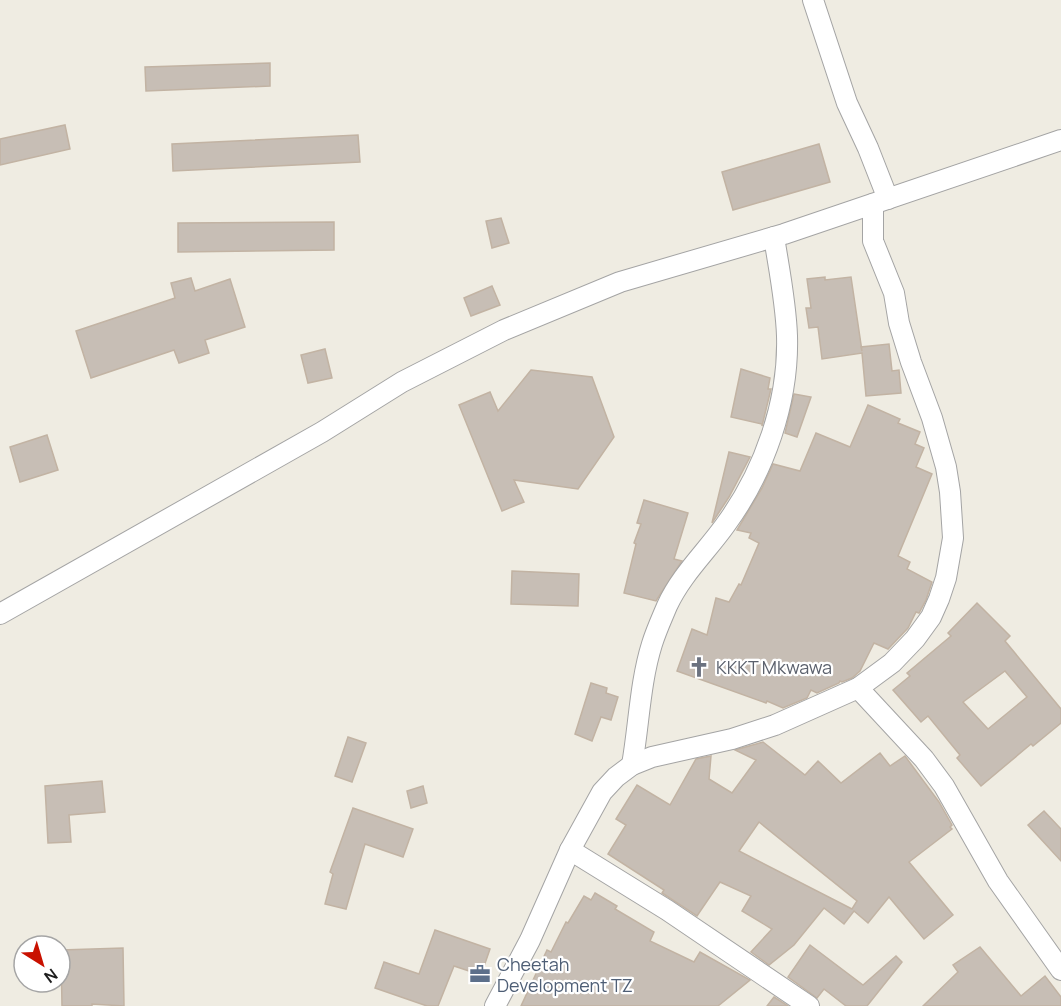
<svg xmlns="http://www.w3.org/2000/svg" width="1061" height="1006" font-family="Manrope,sans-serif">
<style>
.building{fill:#c7beb5;stroke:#c2b3a3;stroke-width:1.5;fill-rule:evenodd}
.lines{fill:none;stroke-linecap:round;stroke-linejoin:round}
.minor-casing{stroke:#a4a4a4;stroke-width:22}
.minor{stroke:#fff;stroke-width:20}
.labels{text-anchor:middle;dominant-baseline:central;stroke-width:4.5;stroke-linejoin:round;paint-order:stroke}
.worship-label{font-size:18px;fill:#5b616d;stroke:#fff;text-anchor:start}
.service-label{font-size:18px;fill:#4e5e75;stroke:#fff;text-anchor:start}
</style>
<rect width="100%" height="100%" fill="#efece2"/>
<g class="building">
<polygon points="270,63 270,86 146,91 145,67"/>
<polygon points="65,125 70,149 0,165 0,139"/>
<polygon points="358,135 360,162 173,171 172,144"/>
<polygon points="819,144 830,182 733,210 722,172"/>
<polygon points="501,218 509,243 492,248 486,221"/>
<polygon points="334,222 334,250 178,252 178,223"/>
<polygon points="825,277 825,280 851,277 862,351 861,347 889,344 892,371 899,370 901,393 866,396 862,353 822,359 818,327 809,328 806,308 811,308 807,279"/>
<polygon points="191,278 195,291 230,279 245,327 205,340 209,353 179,363 174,350 91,378 76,331 175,298 171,283"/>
<polygon points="492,286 500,305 471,316 464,298"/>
<polygon points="325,349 332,378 308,383 301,355"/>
<polygon points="741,369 770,378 768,389 771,389 762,426 762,424 731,417"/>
<polygon points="531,370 592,377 614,437 578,489 514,480 524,502 502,511 459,405 490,392 498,411"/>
<polygon points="794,394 811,397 797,437 785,433"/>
<polygon points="868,405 900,419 898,423 920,432 915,444 924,448 916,467 932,474 898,556 910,562 907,569 932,582 926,600 919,613 916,612 908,628 888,649 874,643 860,671 852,678 842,682 840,681 839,683 817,693 811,690 807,698 783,708 767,701 766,703 677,671 692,629 707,635 716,598 729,602 739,584 741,585 759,543 749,538 751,533 737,530 762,488 773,464 800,471 816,433 850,447"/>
<polygon points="47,435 58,470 20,482 10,447"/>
<polygon points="729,452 750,457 729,497 712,523"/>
<polygon points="644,500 688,513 674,559 682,561 656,601 624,593 636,544 634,543 641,524 637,523"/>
<polygon points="512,571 579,574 578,606 511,604"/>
<path d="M977,603L1010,636L1005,641L1061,709V723L1033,746L1031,744L981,786L957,758L960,755L928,716L921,722L893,690L910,676L907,673L951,636L948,633ZM1005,671L1027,697L988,729L963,702Z"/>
<polygon points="591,683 607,688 606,693 618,697 611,720 601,717 592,741 575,734"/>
<polygon points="348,737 366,743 352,782 335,776"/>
<path d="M763,742L805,775L818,761L841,783L880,753L890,766L905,756L939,802L952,825L950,827L952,829L909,862L953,915L924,939L889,897L868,923L854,911L844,924L824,908L794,945L769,965L751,952L772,929L742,911L751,896L720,882L697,916L662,893L664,890L608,854L626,825L616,819L637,785L670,805L696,759L711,756L709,779L732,793L756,760L735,750ZM759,822L857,901L852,909L739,851Z"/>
<polygon points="102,781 105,812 69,815 71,842 48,843 45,786"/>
<polygon points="423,786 427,803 411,808 407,791"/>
<polygon points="353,808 413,829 403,857 365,844 346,909 325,904 333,874 330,872"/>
<polygon points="1044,811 1061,829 1061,861 1028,825"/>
<polygon points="595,893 617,906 615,909 654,932 650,941 694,962 700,952 750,980 718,1006 521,1006 547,950 551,952 566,922 568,923 584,896 591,900"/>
<polygon points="435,930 490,949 481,975 454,966 438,1006 427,1006 375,988 384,962 419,974"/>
<polygon points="810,945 863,985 896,956 902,962 867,1006 846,1006 824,989 817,998 788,977"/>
<polygon points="980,947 1021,996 1045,976 1061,997 1061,1006 923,1006 958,972 953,965"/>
<polygon points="123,948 124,1006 92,1004 92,1006 62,1006 61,950"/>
<polygon points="774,997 788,1006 767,1006"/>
</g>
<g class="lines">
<g class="minor-casing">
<g id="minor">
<polyline points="813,0 847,103 868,148 888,199"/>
<polyline points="0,614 322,432 402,382 504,330 620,282 784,234 1061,140"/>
<polyline points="858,688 924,759 944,786 998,881 1061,970"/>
<path d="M632,765C639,725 640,682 652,644C656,631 662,618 667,606C681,575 707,551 726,524C764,472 789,402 787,336C786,303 779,269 774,237"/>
<polyline points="570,850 667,910 809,1006"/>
<polyline points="495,1006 530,940 570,850 602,792 616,777 632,765 652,757 732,739 775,725 858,688 892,663 915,639 931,617 939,599 946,578 953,538 950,492 946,467 932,418 911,362 899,323 894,293 873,241 873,204"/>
</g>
</g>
<use href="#minor" class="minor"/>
</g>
<defs>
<g id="church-bare" transform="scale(1.62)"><path d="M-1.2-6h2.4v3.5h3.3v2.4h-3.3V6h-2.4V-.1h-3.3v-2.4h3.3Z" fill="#6b7280" stroke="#fff" stroke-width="2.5" paint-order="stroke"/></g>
<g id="office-bare" transform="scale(1.62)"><path d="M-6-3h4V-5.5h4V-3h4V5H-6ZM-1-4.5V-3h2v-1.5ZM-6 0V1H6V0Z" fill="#5c6f8a" stroke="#fff" stroke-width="2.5" paint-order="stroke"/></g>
</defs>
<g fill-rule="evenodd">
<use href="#church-bare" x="699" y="667"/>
<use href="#office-bare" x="480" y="974"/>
</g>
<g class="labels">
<g class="worship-label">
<text x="716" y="667">KKKT Mkwawa</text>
</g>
<g class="service-label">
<text x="497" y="964">Cheetah<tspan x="497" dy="21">Development TZ</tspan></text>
</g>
</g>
<g transform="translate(42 964) rotate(143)"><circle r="28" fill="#ffffff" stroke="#a5a5a5" stroke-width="1.5"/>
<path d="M0-4.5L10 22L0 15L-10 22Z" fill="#c91100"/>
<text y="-9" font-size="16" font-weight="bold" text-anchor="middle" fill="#1d1d1d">N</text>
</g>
</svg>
